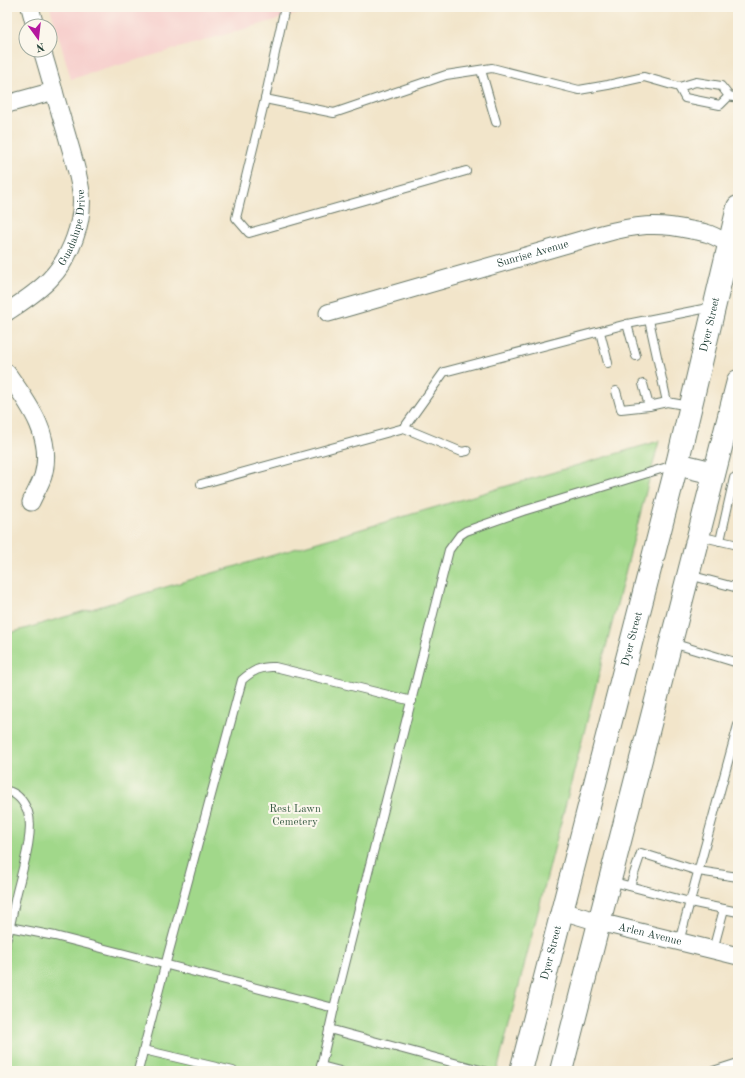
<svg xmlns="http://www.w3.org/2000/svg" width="745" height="1078" font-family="'Old Standard TT',serif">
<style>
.built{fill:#f7d0cd}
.green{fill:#a1d88a;stroke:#608a5f}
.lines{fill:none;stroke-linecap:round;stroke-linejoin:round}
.service-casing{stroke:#697868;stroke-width:10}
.minor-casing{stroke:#697868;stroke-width:19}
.secondary-casing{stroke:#697868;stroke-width:24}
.service{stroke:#fff;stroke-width:8}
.minor{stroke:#fff;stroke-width:17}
.secondary{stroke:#fff;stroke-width:22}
.labels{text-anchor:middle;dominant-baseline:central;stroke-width:4;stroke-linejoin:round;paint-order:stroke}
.street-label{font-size:11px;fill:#1f3d34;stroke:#fbf7ec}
.park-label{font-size:11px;fill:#395c45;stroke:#fbf7ec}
</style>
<rect width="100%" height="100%" fill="#fbf7ec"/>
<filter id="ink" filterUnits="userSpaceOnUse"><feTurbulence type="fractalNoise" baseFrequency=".025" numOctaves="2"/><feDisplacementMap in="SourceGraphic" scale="8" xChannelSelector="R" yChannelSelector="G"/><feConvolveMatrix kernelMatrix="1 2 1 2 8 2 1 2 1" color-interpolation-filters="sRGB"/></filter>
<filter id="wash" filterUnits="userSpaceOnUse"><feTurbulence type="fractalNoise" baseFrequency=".012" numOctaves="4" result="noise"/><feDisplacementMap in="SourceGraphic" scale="16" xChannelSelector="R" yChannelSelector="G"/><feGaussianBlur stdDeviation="0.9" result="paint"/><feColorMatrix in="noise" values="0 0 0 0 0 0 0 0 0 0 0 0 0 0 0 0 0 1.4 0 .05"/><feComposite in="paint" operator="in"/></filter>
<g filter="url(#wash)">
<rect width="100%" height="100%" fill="#f2e5ca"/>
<polygon class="built" points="50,7 321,7 71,79"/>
<polygon class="green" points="659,441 497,1071 7,1071 7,634"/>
</g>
<g filter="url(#ink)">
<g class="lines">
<g class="service-casing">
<g id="service">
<polyline points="285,7 265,99 334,113 446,75 492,68 579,90 608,85 644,77 679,87"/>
<polyline points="481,70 496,122"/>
<polyline points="729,96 720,105 685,98 679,87 696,82 721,86 729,96 738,98"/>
<polyline points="265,99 236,218 249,233 466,171"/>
<polyline points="649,320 667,402"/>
<polyline points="627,324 636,356"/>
<polyline points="600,332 608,363"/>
<polyline points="643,384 649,406"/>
<polyline points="616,391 621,409 649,406 667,402 690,406"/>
<polyline points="404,428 444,372 627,324 713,307"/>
<polyline points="201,484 404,428 462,452 467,451"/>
<polyline points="699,536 738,545"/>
<polyline points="720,541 734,478"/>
<polyline points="689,575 738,588"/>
<polyline points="672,643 738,663"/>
<path d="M7,791C17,793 24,802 28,812C35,832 21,874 16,896C13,910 11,924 7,938"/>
<polyline points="610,881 690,902 738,912"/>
<polyline points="630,886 641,853 698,871 738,877"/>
<polyline points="9,927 55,936 334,1008"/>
<polyline points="679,942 738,725"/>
<polyline points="713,950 724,909"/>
<polyline points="329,1029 484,1071"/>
<polyline points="144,1050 233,1071"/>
<polyline points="321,1066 340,1071"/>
<path d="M138,1071L165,966L242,680C252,671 261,666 275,667L412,701"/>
<polyline points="320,1071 334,1008 449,550 460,535 466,531 523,511 674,465"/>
<polyline points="713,1071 738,1063"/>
</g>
</g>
<g class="minor-casing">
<g id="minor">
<polyline points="30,7 35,26"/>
<polyline points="7,104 54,91"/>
<path id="s1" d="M7,312C22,302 38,292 50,279C71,257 84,222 81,192C78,171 71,150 65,129C57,103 50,76 42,50"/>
<path id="s2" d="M328,313L602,234C635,225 657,222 691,230C697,231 704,232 709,234C719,238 728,244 738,246"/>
<path d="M7,373C29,404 54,437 43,476C40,485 35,493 31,502"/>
<path id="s3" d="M562,911L599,922L738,956"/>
</g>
</g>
<g class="secondary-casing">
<g id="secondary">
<polyline points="677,464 714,473"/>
<path id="s4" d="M521,1071L677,464L738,207"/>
<polyline points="561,1071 738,381"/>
</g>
</g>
<use href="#service" class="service"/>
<use href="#minor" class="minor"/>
<use href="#secondary" class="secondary"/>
</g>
</g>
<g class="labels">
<g class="street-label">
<text stroke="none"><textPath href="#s1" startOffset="112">Guadalupe Drive</textPath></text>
<text stroke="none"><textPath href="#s2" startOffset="213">Sunrise Avenue</textPath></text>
<text stroke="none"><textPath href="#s4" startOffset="770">Dyer Street</textPath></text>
<text stroke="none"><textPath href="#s4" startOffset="446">Dyer Street</textPath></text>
<text stroke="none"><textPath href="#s3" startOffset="91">Arlen Avenue</textPath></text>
<text stroke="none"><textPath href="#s4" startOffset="122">Dyer Street</textPath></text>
</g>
<g class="park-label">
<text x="295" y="809">Rest Lawn<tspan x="295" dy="13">Cemetery</tspan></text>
</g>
</g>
<rect width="745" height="1078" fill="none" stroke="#fbf7ec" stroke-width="24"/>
<g transform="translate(38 38) rotate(165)"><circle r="19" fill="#fbf7ec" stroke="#a3ada2"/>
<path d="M0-3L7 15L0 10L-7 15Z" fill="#b5179e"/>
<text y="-6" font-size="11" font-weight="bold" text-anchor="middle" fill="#1f3d34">N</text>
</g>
</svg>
